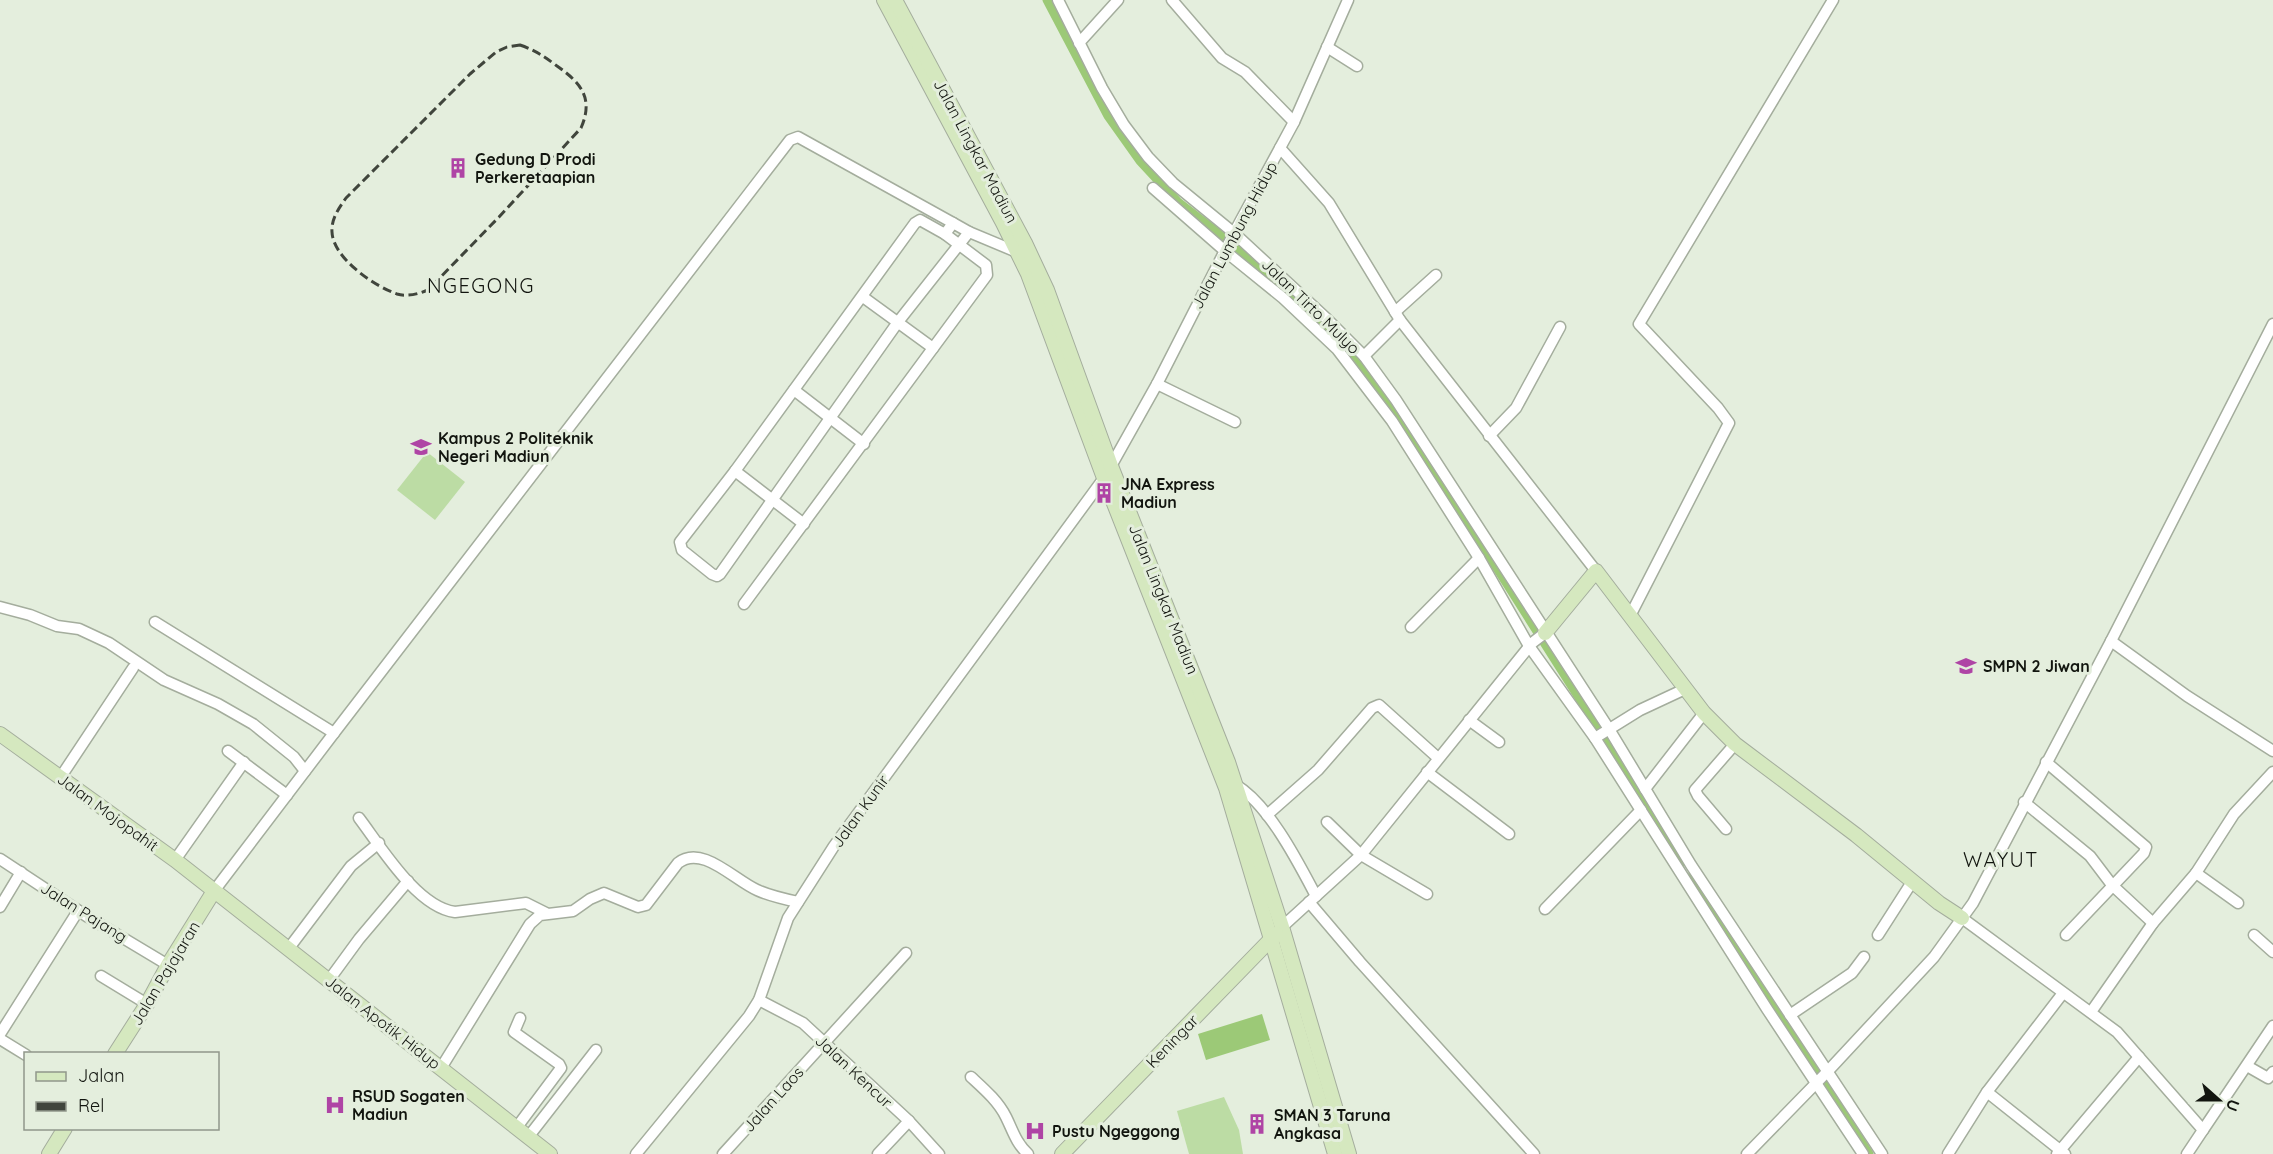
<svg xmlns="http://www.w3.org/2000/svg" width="2273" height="1154" font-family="Quicksand,sans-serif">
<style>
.green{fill:#bcdca4}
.water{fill:#9cc977}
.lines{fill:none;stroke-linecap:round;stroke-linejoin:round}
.canal{stroke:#9cc977;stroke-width:9}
.street-casing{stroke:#a4ad9d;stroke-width:13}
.secondary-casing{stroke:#a4ad9d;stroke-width:16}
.street{stroke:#fff;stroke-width:10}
.secondary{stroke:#d5e8bf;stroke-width:14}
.rail{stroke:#40453c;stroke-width:3;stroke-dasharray:9 4.5;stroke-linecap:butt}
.labels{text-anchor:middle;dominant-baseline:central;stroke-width:6;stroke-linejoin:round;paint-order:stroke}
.street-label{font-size:16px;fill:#12150f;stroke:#e4eedd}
.poi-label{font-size:16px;font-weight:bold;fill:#12150f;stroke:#e4eedd;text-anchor:start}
.quarter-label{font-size:20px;letter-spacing:1.5px;fill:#12150f;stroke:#e4eedd}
</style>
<rect width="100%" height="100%" fill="#e4eedd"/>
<g class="green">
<polygon points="427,452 465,482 435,520 397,490"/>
<polygon points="1224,1097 1239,1130 1243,1154 1189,1154 1177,1111"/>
</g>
<polygon class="water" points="1262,1014 1270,1040 1206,1060 1198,1034"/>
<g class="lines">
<g class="canal">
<polyline points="1047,0 1108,116 1140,161 1178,202 1240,250 1303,306 1348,350 1372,380 1492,561"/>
<polyline points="1490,557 1683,862"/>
<polyline points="1692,876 1869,1154"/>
</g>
<g class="street-casing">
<g id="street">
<polyline points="1058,0 1102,88 1124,125 1148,157 1173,183 1234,233 1327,319 1364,356 1396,400 1609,729 1691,865 1882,1154"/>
<polyline points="1172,0 1222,58 1245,72 1294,122"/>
<polyline points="1079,43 1118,0"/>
<polyline points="1327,47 1357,66"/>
<polyline points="1280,148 1329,203 1400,320 1596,571"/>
<polyline points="1153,188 1225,251 1283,298 1337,349 1392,421 1479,558 1529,646 1595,738 1767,1009 1863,1154"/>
<polygon points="920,220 945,234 953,223 969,232 898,322 720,574 717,576 712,574 682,550 680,542 735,471 915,223"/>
<polyline points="969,232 1017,252"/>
<polyline points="863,297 933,348"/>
<polyline points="1395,312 1436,275"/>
<polyline points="1364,356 1400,320"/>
<polyline points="1157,384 1235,422"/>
<polyline points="794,390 864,444"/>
<polyline points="1489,436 1516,408 1560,327"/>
<polyline points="1111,466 1157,384 1234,233 1294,122 1348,0"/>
<polyline points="735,471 804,524"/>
<polyline points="744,604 987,275 986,265 945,234"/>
<polyline points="0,607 30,615 57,626 79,629 109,643 164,680 218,704 253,724 294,757 305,771"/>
<polyline points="1631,614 1729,423 1718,408 1639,324 1833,0"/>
<polyline points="155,622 334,733"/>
<polyline points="1411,627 1479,558"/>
<polyline points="2111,641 2187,696 2273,751"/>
<polyline points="1469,720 1499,742"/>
<polyline points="1595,738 1640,710 1685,689"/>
<polyline points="228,751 287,795"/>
<polyline points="2046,762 2146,847 2144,853 2066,935"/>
<polyline points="1427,772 1509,834"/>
<polyline points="60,778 133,668"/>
<path d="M1232,786L1236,785C1269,805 1298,862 1316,896"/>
<polyline points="1645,789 1704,713"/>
<polyline points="2024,802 2090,856 2112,885 2153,923"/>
<polyline points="1267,815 1318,770 1372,708 1379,705 1438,758"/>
<path d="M359,818C381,847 417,907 455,912L526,903L546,913"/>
<polyline points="1327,822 1361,855 1427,894"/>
<polyline points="1726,829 1698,796 1695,790 1735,744"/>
<polyline points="0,859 88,917 168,965"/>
<polyline points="175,860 244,762"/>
<polyline points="2196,873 2238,903"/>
<polyline points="214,891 334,733 790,140 798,137 953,223"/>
<polyline points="1309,902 1360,962 1534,1154"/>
<polyline points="0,907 21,872"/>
<polyline points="1545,909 1641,810"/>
<polyline points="1962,918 2117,1032 2203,1130 2187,1154"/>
<polyline points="1282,927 1361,855 1532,643 1545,633"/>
<polyline points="1878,935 1912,882"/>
<polyline points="2254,935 2273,952"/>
<polyline points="289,948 351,866 379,843"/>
<polyline points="101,976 147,1004"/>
<polyline points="329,980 359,939 408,881"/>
<polyline points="759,1000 803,1023 909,1121 939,1154"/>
<polyline points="2091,1012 2153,923 2196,873 2234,814 2273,772"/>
<polyline points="1790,1015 1852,973 1864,957"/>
<polyline points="0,1034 78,911"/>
<polyline points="0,1039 26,1055"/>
<polyline points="2247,1066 2268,1078 2273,1072"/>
<path d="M441,1068L530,924L540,915L573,911L590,899L604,893L638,907L646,905L678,863C702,844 734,880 757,890C770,896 784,899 798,902"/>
<path d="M971,1077C984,1089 998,1101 1006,1117C1013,1131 1016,1143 1028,1154"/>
<polyline points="1987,1092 2065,1154"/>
<polyline points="517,1127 561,1068 559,1064 514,1032 520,1018"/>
<polyline points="2203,1130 2273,1026"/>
<polyline points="529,1136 596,1050"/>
<polyline points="636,1154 749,1016 759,1000 788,918 834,846 1104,478"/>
<polyline points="723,1154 906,953"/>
<polyline points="878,1154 909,1121"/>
<polyline points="1747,1154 1828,1071 1934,957 1973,903 2111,641 2273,324"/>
<polyline points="1948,1154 1987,1092 2063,993"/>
<polyline points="2057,1154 2139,1057"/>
</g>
</g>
<g class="secondary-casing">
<g id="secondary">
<polyline points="884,0 1003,223 1028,274 1104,478 1226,788 1335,1154"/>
<polyline points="895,0 1025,243 1047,290 1111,466 1228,762 1282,927 1349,1154"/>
<polyline points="1545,633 1596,571 1704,713 1735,744 1856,835 1939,903 1962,918"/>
<polyline points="0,734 175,860 550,1154"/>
<polyline points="115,1054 147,1004 168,965 214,891"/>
<polyline points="49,1154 65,1128"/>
<polyline points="1062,1154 1276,934"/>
</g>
</g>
<use href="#street" class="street"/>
<use href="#secondary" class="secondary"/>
<path class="rail" d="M520,45C535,50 545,57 557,66C581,83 594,98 581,128L499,217L428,290C418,294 407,297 397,294C374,286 333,258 332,232C331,219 339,208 346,198L470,74L496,52L507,47Z"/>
</g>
<defs>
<g id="building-bare" transform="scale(1.62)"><path d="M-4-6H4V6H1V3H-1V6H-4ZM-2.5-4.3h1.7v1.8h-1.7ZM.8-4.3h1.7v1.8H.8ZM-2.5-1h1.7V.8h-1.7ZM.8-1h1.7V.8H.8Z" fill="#af44a5" stroke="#e4eedd" stroke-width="2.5" paint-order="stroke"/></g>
<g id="university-bare" transform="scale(1.62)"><path d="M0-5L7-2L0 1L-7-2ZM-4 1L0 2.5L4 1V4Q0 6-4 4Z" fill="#af44a5" stroke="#e4eedd" stroke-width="2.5" paint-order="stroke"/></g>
<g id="school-bare" transform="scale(1.62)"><path d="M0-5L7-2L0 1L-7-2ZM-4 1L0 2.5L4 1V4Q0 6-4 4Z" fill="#af44a5" stroke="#e4eedd" stroke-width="2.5" paint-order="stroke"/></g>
<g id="hospital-bare" transform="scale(1.62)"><path d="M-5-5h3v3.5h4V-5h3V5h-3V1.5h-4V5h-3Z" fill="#af44a5" stroke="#e4eedd" stroke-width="2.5" paint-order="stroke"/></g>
</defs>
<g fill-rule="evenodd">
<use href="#building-bare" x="458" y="168"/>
<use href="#university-bare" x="421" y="447"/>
<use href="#building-bare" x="1104" y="493"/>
<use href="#school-bare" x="1966" y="666"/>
<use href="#hospital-bare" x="335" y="1105"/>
<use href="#building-bare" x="1257" y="1124"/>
<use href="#hospital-bare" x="1035" y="1131"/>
</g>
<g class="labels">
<g class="street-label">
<text transform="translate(976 151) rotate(62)">Jalan Lingkar Madiun</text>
<text transform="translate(1234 235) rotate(-62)">Jalan Lumbung Hidup</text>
<text transform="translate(1311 306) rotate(44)">Jalan Tirto Mulyo</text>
<text transform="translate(1164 599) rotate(68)">Jalan Lingkar Madiun</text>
<text transform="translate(860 811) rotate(-54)">Jalan Kunir</text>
<text transform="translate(108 812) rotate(36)">Jalan Mojopahit</text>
<text transform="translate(84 912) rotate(32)">Jalan Pajang</text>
<text transform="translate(165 973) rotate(-59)">Jalan Pajajaran</text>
<text transform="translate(383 1022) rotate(38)">Jalan Apotik Hidup</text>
<text transform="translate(1172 1041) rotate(-46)">Keningar</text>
<text transform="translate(854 1071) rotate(43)">Jalan Kencur</text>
<text transform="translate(773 1099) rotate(-48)">Jalan Laos</text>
</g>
<g class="poi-label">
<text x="475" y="159">Gedung D Prodi<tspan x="475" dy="18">Perkeretaapian</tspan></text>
<text x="438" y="438">Kampus 2 Politeknik<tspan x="438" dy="18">Negeri Madiun</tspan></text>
<text x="1121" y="484">JNA Express<tspan x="1121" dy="18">Madiun</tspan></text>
<text x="1983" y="666">SMPN 2 Jiwan</text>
<text x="352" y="1096">RSUD Sogaten<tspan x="352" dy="18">Madiun</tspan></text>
<text x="1274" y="1115">SMAN 3 Taruna<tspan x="1274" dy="18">Angkasa</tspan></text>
<text x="1052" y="1131">Pustu Ngeggong</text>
</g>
<g class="quarter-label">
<text x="481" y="285">NGEGONG</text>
<text x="2001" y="859">WAYUT</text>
</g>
</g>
<rect x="24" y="1052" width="195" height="78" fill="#e4eedd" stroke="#90978b" stroke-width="1.5"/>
<rect x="36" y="1072" width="30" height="9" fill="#d5e8bf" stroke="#90978b" stroke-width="1.5"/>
<text x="78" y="1082" font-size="18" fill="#12150f">Jalan</text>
<rect x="36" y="1102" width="30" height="9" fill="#40453c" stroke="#90978b" stroke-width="1.5"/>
<text x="78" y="1112" font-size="18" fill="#12150f">Rel</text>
<g transform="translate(2219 1100) rotate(111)" stroke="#e4eedd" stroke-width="4.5" paint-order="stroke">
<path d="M0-4.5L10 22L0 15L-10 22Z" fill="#12150f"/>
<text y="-9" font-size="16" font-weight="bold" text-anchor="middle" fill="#12150f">U</text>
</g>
</svg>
